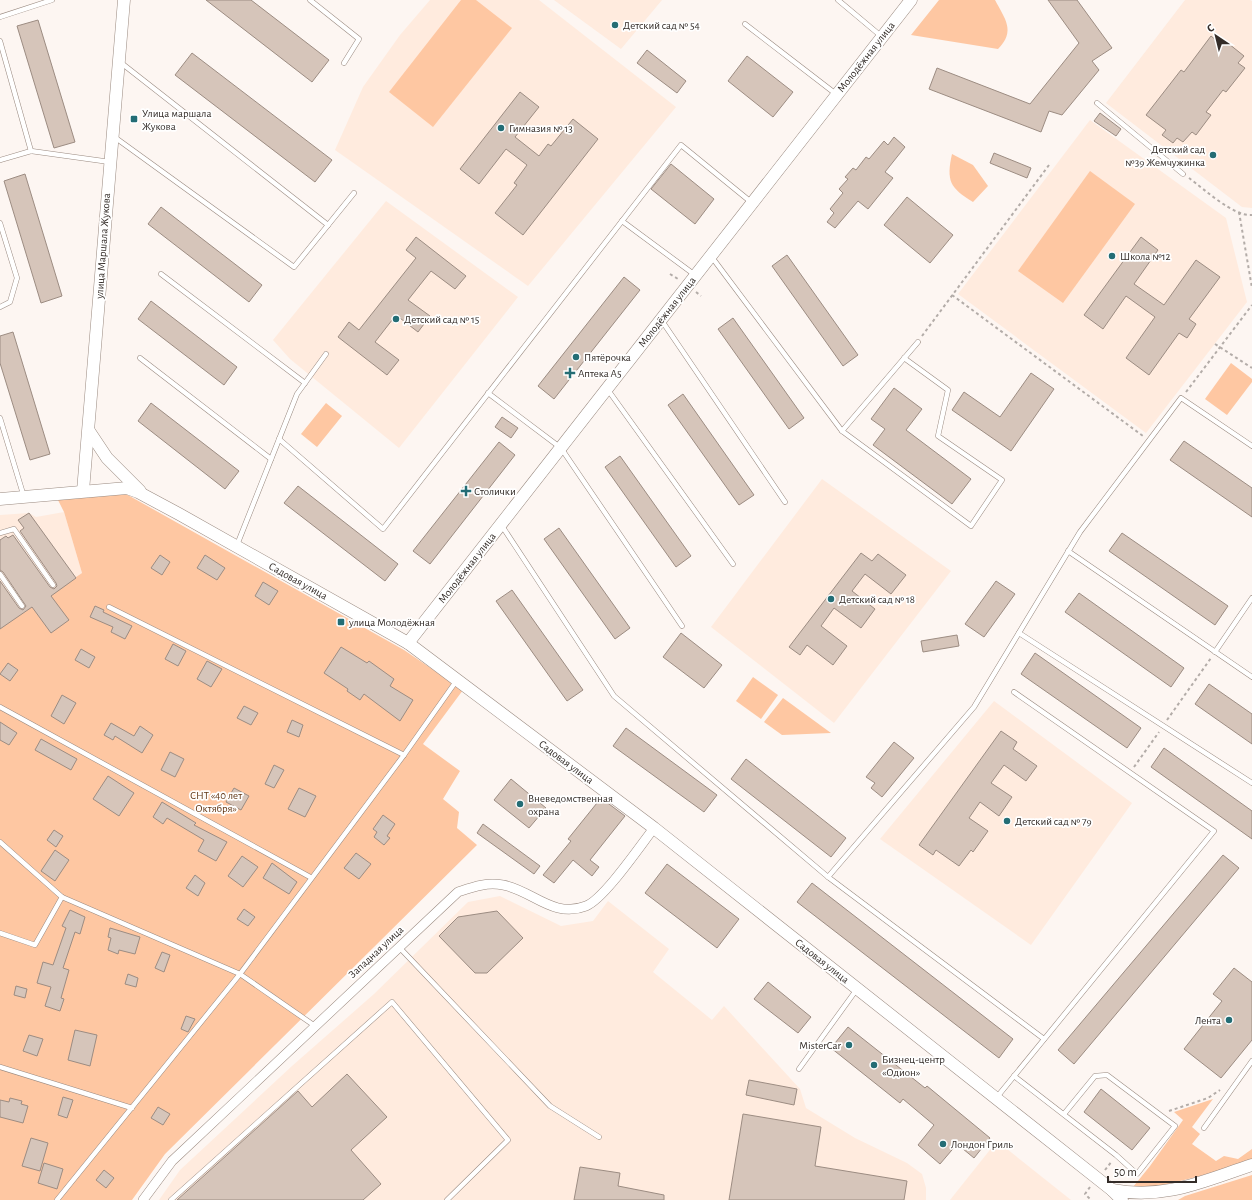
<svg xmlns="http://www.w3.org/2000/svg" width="1252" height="1200" font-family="'Alegreya Sans',sans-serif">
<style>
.built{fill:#ffebde}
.green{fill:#fec7a2}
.building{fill:#d6c5ba;stroke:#9c8c82}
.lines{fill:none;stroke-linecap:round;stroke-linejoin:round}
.service-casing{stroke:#9a8a80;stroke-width:5.5}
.minor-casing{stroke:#9a8a80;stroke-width:10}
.tertiary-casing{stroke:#9a8a80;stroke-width:13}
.path{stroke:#b3aca8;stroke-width:2;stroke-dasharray:3 3;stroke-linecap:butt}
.service{stroke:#fff;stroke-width:4.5}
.minor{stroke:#fff;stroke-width:9}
.tertiary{stroke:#fff;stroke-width:12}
.poi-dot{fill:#236d75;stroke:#fff;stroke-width:1.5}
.labels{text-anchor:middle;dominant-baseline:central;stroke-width:3.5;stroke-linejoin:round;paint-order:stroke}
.poi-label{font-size:11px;fill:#332c28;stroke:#fff;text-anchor:start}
.street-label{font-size:11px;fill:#332c28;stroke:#fff}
.park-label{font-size:11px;fill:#633715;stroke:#fff}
</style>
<rect width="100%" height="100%" fill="#fdf6f2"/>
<g class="built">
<polygon points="430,0 539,0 676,107 528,286 335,150 363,87 400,35"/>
<polygon points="554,0 662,0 621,49"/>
<polygon points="1185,0 1250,0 1252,1 1252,208 1242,207 1106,103"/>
<polygon points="1090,120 1226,218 1247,302 1146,433 958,294"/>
<polygon points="386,201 518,297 399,448 290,359 273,340"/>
<polygon points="822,479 951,571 834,723 711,627"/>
<polygon points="64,512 82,573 0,628 0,515 29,513 36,517"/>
<polygon points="994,701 1132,803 1031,945 880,839"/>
<polygon points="500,896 561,926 593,921 608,901 669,949 653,972 712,1020 724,1006 800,1089 806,1108 855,1138 907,1163 922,1174 926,1188 926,1200 159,1200 180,1170 292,1066 374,994 468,902"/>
<polygon points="997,1141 1071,1200 950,1200"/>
</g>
<g class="green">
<polygon points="461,0 476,0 512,28 433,127 389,92"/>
<path d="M939,0H995C1005,19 1016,31 998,49L911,35Z"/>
<path d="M952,154L973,165L988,186L973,202C950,188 946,181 952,154Z"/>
<polygon points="1090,171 1135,204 1063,303 1018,271"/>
<polygon points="1231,363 1252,379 1252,382 1227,415 1205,399"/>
<polygon points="326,403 342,416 317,447 301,434"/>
<polygon points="126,494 404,650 463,690 423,744 460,771 443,799 459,812 457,828 477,845 165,1154 132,1200 0,1200 0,628 82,573 64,512 58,500"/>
<polygon points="753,677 778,695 761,719 736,701"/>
<polygon points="783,698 831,733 782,735 764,722"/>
<polygon points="1213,1099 1192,1127 1200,1134 1192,1144 1216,1161 1224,1156 1238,1159 1252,1149 1252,1159 1232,1168 1152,1188 1133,1187 1150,1166 1183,1120 1174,1112"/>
<polygon points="1252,1175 1252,1200 1178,1200 1185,1196"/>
</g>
<g class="building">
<polygon points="206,0 251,0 329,60 312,82"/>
<polygon points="1048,0 1077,0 1112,48 1092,61 1099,70 1062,115 1049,111 1041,132 929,89 937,68 1030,104 1079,43"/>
<polygon points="38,20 75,142 54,148 17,26"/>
<polygon points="1211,36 1221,44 1224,40 1244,56 1238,63 1245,68 1226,92 1223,90 1206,112 1211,115 1196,135 1192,132 1183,142 1177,138 1173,143 1162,135 1166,130 1146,115 1181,70 1184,72"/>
<polygon points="647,50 686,81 677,93 637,63"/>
<polygon points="192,53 332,160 315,182 175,75"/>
<polygon points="747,56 793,92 773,117 728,81"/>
<polygon points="520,92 539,107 515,137 539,156 548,144 551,146 573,119 598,139 523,235 495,213 517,185 514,183 527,165 506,149 479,184 460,169"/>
<polygon points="1100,113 1121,129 1116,136 1094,121"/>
<polygon points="894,137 905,147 885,172 893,178 868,209 858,201 835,228 827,222 834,213 830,209 843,193 839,189 848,179 845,177 853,168 856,170 866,157 869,159 884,141 888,145"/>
<polygon points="994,153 1031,168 1027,178 990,163"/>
<polygon points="671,164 714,199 695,224 651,189"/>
<polygon points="25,174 62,296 41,303 4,181"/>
<polygon points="907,197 953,235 930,263 884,225"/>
<polygon points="161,207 262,285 249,302 148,224"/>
<polygon points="416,237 466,276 455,289 431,271 408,300 430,316 418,332 396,315 375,342 399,360 387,375 338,337 349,322 359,330 416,258 406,250"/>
<polygon points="1141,237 1158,250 1134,284 1164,305 1196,260 1220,277 1189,319 1196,324 1191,332 1187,338 1179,333 1149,375 1126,358 1155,317 1126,296 1103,329 1084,315"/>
<polygon points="787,255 858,355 843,366 772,266"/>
<polygon points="624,277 640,290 554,399 538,386"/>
<polygon points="151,301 237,367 224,385 138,319"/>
<polygon points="733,318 804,418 789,429 718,329"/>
<polygon points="13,332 50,454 30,460 0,363 0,336"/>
<polygon points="1031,373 1054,389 1011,451 952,410 964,392 1000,417"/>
<polygon points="894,388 922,409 906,430 971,479 952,504 873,445 885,429 871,419"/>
<polygon points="683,394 754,495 739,505 668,405"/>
<polygon points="151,403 239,471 225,489 138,421"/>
<polygon points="502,417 518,428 511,438 495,427"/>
<polygon points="1184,441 1252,488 1252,517 1170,460"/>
<polygon points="499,442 515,455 430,564 413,551"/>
<polygon points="620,456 691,556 676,567 605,467"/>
<polygon points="298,486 398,564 385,581 284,503"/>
<polygon points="29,513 76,578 51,596 69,620 51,633 32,607 0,629 0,581 19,608 23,610 26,606 3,572 0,570 0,540 6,536 8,538 13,535 50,587 54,589 57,586 56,583 20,531 24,528 18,520"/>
<polygon points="559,528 630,628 615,639 544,539"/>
<polygon points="1122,533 1228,606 1215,625 1109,551"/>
<polygon points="861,553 872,561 878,554 906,575 891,594 865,574 852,591 875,609 861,628 834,608 821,626 847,646 833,665 807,645 800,655 789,647"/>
<polygon points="160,555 170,562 162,575 151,568"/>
<polygon points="205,555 225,568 217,580 197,568"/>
<polygon points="996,581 1015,594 984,637 965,624"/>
<polygon points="263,582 278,591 269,605 255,596"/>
<polygon points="512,590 583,690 567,701 496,601"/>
<polygon points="1079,593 1184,668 1171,687 1065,612"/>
<polygon points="95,606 104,610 103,612 132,626 125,639 111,632 113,627 90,617"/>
<polygon points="681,633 722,665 704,688 663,657"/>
<polygon points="957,635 959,646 923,652 921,641"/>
<polygon points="173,644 186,651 178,666 165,659"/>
<polygon points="341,647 367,663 369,661 394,679 390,686 413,700 400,721 364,694 360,700 347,691 348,689 324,673"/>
<polygon points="81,649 95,657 89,668 75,660"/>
<polygon points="1035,653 1141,728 1127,748 1021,674"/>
<polygon points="207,661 222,669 211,687 197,679"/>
<polygon points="8,663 18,670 10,681 0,674"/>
<polygon points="1209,684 1252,714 1252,744 1195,704"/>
<polygon points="62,695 76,703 64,724 51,716"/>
<polygon points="244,706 258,713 251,725 237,718"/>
<polygon points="292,720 303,725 299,737 287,732"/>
<polygon points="0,722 17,733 9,745 0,740"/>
<polygon points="111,723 134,736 140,726 153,735 142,753 115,736 113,740 104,735"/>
<polygon points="626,728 717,795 704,812 613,746"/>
<polygon points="1001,731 1017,742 1013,749 1037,766 1026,781 1004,765 991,783 1012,797 999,816 980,802 969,818 988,831 973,852 971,850 959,866 936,850 933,855 919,845"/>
<polygon points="41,739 77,759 71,770 35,750"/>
<polygon points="894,742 914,758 882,797 871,788 875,783 866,777"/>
<polygon points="1164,748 1252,811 1252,839 1151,767"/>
<polygon points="170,752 184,759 175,777 161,770"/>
<polygon points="746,759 846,838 831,857 731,779"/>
<polygon points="274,765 284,770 274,788 265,784"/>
<polygon points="108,776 134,793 119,816 93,799"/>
<polygon points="511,779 546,808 529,828 494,800"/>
<polygon points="234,788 249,796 241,810 226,802"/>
<polygon points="299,788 316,796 305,817 288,809"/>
<polygon points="601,798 625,816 590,860 599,867 592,876 573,860 554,883 543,875 571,841 568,839"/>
<polygon points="162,802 196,823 194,825 227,842 216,861 198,851 204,840 167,818 163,824 153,817"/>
<polygon points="383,815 395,824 387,836 390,838 384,845 374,837 377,832 373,829"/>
<polygon points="483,824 540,866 534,874 477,833"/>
<polygon points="54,830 63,836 56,847 47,840"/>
<polygon points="55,850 69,860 55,881 41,871"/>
<polygon points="356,853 371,864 359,879 344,868"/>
<polygon points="1223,855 1239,868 1074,1064 1058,1050"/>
<polygon points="242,856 258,867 243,887 228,876"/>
<polygon points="272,863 297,882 289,894 263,878"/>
<polygon points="667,864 739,919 717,948 645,893"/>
<polygon points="195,875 205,883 198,896 186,888"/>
<polygon points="812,883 1013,1039 999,1058 797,902"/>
<polygon points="244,909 255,917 248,926 237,919"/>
<polygon points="70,910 85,917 80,934 75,932 63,968 69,970 61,998 64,999 60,1011 45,1006 51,987 37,983 43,962 53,965 66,928 62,926"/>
<polygon points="497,911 523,938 487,973 475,973 439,936 458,917"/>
<polygon points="110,928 140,937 135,954 119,950 118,954 108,950 111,938 108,937"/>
<polygon points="162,952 170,955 164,972 155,968"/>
<polygon points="1234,968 1252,982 1252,1040 1221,1078 1184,1049 1222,1001 1213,994"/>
<polygon points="128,974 138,978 136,987 125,984"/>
<polygon points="768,982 811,1017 798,1033 754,999"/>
<polygon points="16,986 27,989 25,998 14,995"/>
<polygon points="186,1016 195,1019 188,1032 181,1029"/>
<polygon points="848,1027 925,1088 927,1086 990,1138 974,1158 957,1144 940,1164 918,1145 934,1125 903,1099 900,1103 831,1048"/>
<polygon points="75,1030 97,1035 90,1066 68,1060"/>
<polygon points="29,1035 43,1039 37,1056 23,1051"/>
<polygon points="347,1074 387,1117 351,1150 381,1184 363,1200 177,1200 298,1091 312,1107"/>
<polygon points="749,1080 797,1089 794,1105 746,1095"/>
<polygon points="1101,1089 1150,1128 1132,1150 1084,1112"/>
<polygon points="63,1097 73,1100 67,1118 58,1115"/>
<polygon points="10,1098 22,1101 21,1104 28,1106 23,1123 0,1117 0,1100 9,1102"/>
<polygon points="158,1107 170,1114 163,1125 151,1118"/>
<polygon points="743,1114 821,1127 815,1166 907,1181 904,1200 729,1200"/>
<polygon points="31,1138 48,1143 40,1171 22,1166"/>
<polygon points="44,1163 63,1169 57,1189 38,1183"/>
<polygon points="580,1167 620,1173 618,1186 664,1195 664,1200 574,1200"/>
<polygon points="104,1170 114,1178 106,1188 96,1180"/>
</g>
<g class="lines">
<g class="service-casing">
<g id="service">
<polyline points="310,0 359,39 344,63"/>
<polyline points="838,0 881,36"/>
<polyline points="0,17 52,0"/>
<polyline points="745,24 836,94"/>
<polyline points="0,41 31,151"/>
<polyline points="120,62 328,225"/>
<polyline points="1097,103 1183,174"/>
<polyline points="113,136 294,267 354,193"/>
<polyline points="0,160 31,151 110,162"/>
<polyline points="622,221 695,275"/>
<polyline points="0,223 17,278 10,302 0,307"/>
<polyline points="711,256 842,431 971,526 1002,480 938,436 948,390 904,358"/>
<polyline points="161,274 305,383"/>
<polyline points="662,321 785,502"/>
<polyline points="140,358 271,459"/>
<polyline points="608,390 733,564"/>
<polyline points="488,393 561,448 682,626"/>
<polyline points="0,418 24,497"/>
<polyline points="842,431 918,342"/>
<polyline points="279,439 383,529 681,145 751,202"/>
<polyline points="502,526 614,696 828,877 1044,1039"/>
<polyline points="0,533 14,529 53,585"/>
<polyline points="237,545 297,394 326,354"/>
<polyline points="1068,551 1252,677"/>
<polyline points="0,574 22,606"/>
<polyline points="109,607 404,755"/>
<polyline points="1019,633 1252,783"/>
<polyline points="1215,652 1252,598"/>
<polyline points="0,707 310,877"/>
<polyline points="0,842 62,897 240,974 315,1026"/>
<polyline points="828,877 974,707 1080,532 1181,398 1252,446"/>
<polyline points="0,933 35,945 62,897"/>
<polyline points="399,947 550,1106 599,1137"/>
<polyline points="0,1067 132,1108"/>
<polyline points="799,1069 857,989"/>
<polyline points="1014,1076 1116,1155 1137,1174 1175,1126 1107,1075 1095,1076 1064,1114"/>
<polyline points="997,1097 1214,831 1014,692"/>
<polyline points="1204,1128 1252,1061"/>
<polyline points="57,1200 240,974 404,755 457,680"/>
<polyline points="171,1200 392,1002 508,1140 447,1200"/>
</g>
</g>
<g class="minor-casing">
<path id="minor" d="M143,1200L172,1161L458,892C473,887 486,882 503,885C532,890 553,919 586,906C604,899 640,846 654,828"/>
</g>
<g class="tertiary-casing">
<g id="tertiary">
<polyline points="89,431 107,458 140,491"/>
<polyline points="83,491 124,0"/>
<polyline points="0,499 127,488 138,492 179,514 408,643 654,828 1112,1190 1122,1200"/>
<polyline points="408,643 911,0"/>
<path d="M1112,1190C1165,1200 1203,1181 1252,1165"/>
</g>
</g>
<g class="path">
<path d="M1189,178C1204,189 1234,217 1252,215"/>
<polyline points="1239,212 1252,288"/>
<polyline points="670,274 678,279"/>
<polyline points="696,292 701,296"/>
<polyline points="952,295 1143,436"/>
<polyline points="922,336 1049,165"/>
<polyline points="1215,344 1252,368"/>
<polyline points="1186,392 1252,305"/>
<polyline points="1167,720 1211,658"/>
<polyline points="1134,767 1159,732"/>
<polyline points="1169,1111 1208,1098 1220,1090"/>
<polyline points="1105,1170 1112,1161"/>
<polyline points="1090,1187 1085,1194 1091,1200"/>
</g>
<use href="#service" class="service"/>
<use href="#minor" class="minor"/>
<use href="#tertiary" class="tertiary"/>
</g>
<g class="poi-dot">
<circle cx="615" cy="25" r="4"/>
<rect x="130" y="115" width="8" height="8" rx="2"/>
<circle cx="501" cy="128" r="4"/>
<circle cx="1213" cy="155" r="4"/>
<circle cx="1112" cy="256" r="4"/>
<circle cx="396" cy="319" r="4"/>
<circle cx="576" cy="357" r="4"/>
<path d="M568 367h4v4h4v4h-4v4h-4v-4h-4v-4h4z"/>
<path d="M464 485h4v4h4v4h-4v4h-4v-4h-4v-4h4z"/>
<circle cx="831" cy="599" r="4"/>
<rect x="337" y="618" width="8" height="8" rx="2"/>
<circle cx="520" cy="804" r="4"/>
<circle cx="1007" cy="821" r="4"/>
<circle cx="1229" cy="1020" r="4"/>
<circle cx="849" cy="1045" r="4"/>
<circle cx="874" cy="1065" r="4"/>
<circle cx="943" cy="1144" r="4"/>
</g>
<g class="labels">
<g class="poi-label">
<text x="623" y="25">Детский сад № 54</text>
<text x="142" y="113">Улица маршала<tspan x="142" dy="13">Жукова</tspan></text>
<text x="509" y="128">Гимназия № 13</text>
<text x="1205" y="149" text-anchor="end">Детский сад<tspan x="1205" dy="13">№39 Жемчужинка</tspan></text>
<text x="1120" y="256">Школа №12</text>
<text x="404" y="319">Детский сад № 15</text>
<text x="584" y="357">Пятёрочка</text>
<text x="578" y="373">Аптека A5</text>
<text x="474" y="491">Столички</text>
<text x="839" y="599">Детский сад № 18</text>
<text x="349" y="622">улица Молодёжная</text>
<text x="528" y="798">Вневедомственная<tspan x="528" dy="13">охрана</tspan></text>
<text x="1015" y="821">Детский сад № 79</text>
<text x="1221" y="1020" text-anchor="end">Лента</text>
<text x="841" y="1045" text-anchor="end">MisterCar</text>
<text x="882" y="1059">Бизнец-центр<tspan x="882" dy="13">«Одион»</tspan></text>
<text x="951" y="1144">Лондон Гриль</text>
</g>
<g class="street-label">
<text transform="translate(866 57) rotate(-52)">Молодёжная улица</text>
<text transform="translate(103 246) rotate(-86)">улица Маршала Жукова</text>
<text transform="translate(667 312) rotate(-52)">Молодёжная улица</text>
<text transform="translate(467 568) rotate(-52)">Молодёжная улица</text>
<text transform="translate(298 581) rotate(29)">Садовая улица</text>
<text transform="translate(566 762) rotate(37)">Садовая улица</text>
<text transform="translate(376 952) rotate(-43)">Западная улица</text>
<text transform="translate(822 961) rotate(38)">Садовая улица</text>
</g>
<g class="park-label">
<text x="216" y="795">СНТ «40 лет<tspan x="216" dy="13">Октября»</tspan></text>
</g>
</g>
<g transform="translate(1216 36) rotate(325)" stroke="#ffffff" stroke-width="3" paint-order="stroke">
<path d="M0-3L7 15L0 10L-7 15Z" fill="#332c28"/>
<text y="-6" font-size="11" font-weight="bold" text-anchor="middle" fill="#332c28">С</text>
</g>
<path d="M1108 1176v6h88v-6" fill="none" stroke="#332c28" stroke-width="2"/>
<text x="1114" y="1176" font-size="12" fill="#332c28" stroke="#ffffff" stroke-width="3" paint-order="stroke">50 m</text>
</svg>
